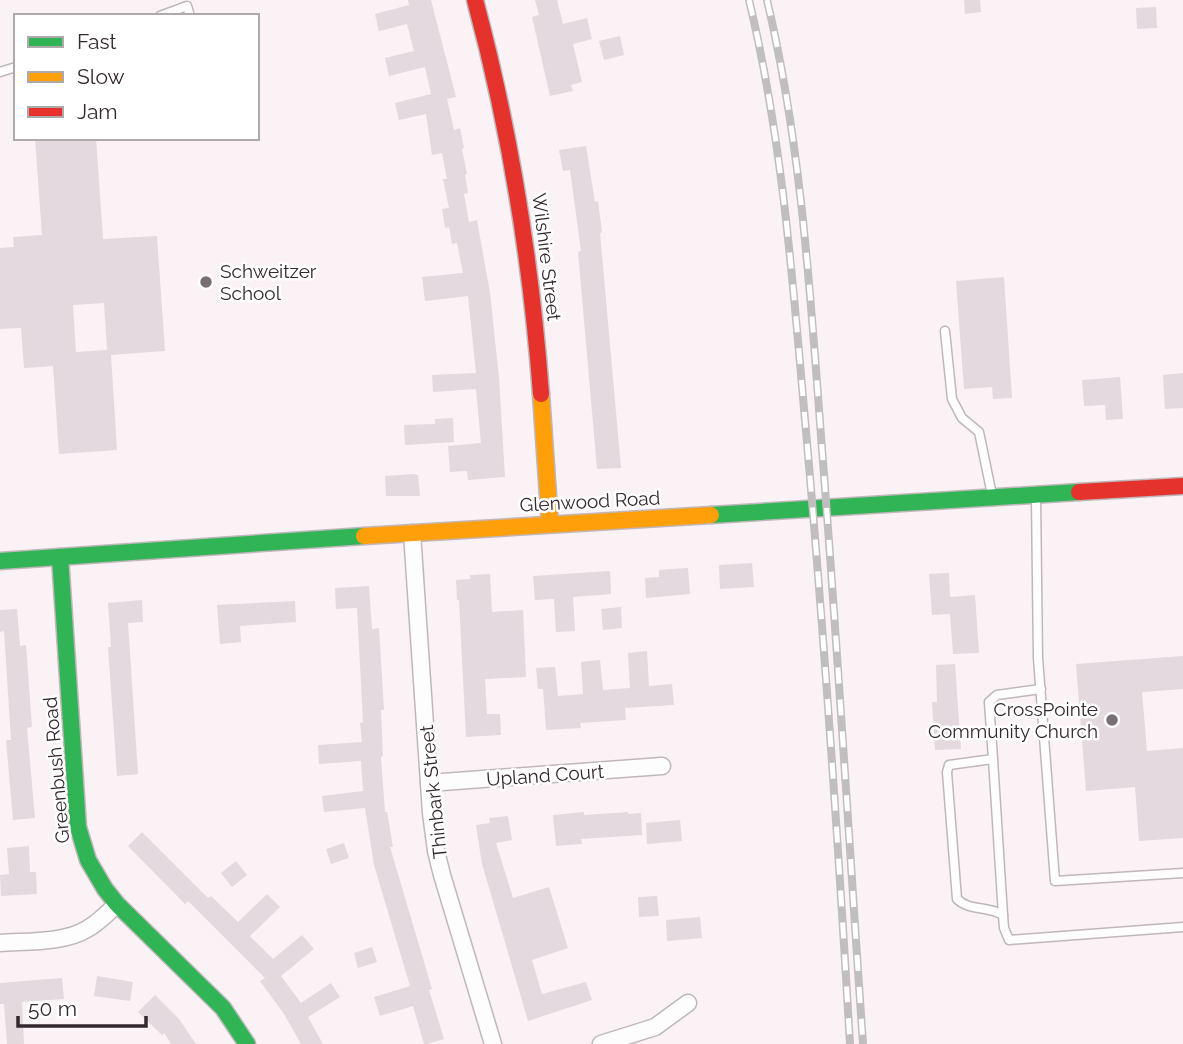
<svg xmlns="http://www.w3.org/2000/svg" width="1183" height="1044" font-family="Raleway,sans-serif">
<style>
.building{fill:#e4d9de;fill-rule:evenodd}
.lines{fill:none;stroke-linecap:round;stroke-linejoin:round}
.lane-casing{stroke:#c0b7bb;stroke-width:11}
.street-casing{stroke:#c0b7bb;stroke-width:19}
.fast-casing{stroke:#c0b7bb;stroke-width:19}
.slow-casing{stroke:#c0b7bb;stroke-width:19}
.jam-casing{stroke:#c0b7bb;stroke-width:19}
.lane{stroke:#fefdfe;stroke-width:8}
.street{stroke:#fefdfe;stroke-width:16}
.fast{stroke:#30b455;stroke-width:16}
.slow{stroke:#ff9f0a;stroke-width:16}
.jam{stroke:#e5322d;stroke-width:16}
.rail-casing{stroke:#c0bebf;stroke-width:8}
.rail{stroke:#fff;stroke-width:5;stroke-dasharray:16;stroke-linecap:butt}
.poi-dot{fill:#796e74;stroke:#fff;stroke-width:2.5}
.labels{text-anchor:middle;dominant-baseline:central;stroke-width:5;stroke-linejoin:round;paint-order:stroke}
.street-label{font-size:19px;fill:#34272e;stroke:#fff}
.poi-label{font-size:19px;fill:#34272e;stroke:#fff;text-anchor:start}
</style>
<rect width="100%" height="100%" fill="#faf2f5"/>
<g class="building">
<polygon points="408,0 431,0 456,97 447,99 454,130 460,128 464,148 462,149 467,174 465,175 468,193 464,194 469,222 477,220 490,293 499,378 505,477 468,480 467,471 450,472 448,446 481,443 476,389 433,392 432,375 476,373 468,296 425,301 422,277 463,273 457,243 452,244 449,227 445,228 442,209 449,208 443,179 447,179 442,153 432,155 426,114 399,120 395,103 431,94 425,67 389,76 385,58 414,51 407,24 379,31 375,14 409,5"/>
<polygon points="535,0 557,0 563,24 587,18 592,39 573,44 582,82 571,85 573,91 550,96 532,17 539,15"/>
<polygon points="964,0 980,0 981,12 965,14"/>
<polygon points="1156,7 1157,28 1137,29 1136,8"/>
<polygon points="620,36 624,55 604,60 599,41"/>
<path d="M35,138H96L103,239L157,236L165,351L111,355L117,450L59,454L53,366L24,368L21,328L0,329V248L14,247L13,237L42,235ZM104,303L107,350L76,352L73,305Z"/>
<polygon points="586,146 595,202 598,201 602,232 600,233 621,468 597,469 578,252 581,251 570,170 563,171 559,150"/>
<polygon points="1004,277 1012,398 993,399 992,387 964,389 956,281"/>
<polygon points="1183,373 1183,408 1165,409 1163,375"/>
<polygon points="1120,377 1123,419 1106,420 1105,405 1084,406 1082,380"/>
<polygon points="453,418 454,442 405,445 404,425 435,424 435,419"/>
<polygon points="413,474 418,475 420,496 386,496 385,476"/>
<polygon points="752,563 754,587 720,589 719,565"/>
<polygon points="688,568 690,594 646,598 645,578 659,577 659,570"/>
<polygon points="610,571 611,594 573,597 575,631 556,632 554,599 535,600 533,576"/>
<polygon points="949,573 950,597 975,595 979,653 953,654 950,614 932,615 929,574"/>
<polygon points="490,574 492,612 523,610 526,677 485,679 487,714 500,714 501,735 466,737 459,600 457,600 456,580 470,579 470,575"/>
<polygon points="369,586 372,629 379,628 384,710 381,710 383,756 381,757 385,812 387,812 393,847 390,847 432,989 429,990 444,1039 427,1044 424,1044 413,1006 380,1016 374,997 410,986 374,865 365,808 324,812 322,796 363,791 361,761 319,764 318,745 362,742 360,723 363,722 357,608 336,609 335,588"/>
<polygon points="142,600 143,622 128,623 138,774 117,776 108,647 111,647 108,603"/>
<polygon points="295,601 296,622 240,626 241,642 220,644 217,605"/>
<polygon points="621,607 622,628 603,630 601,609"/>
<polygon points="17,609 20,646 26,645 32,727 27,728 35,818 13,820 6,740 11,740 4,631 0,632 0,610"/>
<polygon points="647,651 649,686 672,684 674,705 625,708 626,720 580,723 581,728 546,730 543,689 538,689 536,668 555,667 558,696 583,694 581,662 600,660 603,690 630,688 628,653"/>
<polygon points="1183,656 1183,689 1142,692 1147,751 1183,748 1183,838 1139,841 1135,787 1086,791 1076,664"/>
<polygon points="955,664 961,749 935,750 932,702 937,702 936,665"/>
<polygon points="584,812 584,815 628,812 628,814 641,813 642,835 581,839 582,844 556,846 553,815"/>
<polygon points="508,816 512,840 496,843 513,898 549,887 568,948 532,960 542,994 586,982 592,1000 528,1021 482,864 476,825 490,823 489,818"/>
<polygon points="680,820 682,841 647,844 646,823"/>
<polygon points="142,832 208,898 211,896 238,922 267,894 280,907 250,936 273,959 302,935 314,949 281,976 301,1003 331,983 340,997 308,1017 323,1044 301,1044 284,1014 260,981 265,978 188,901 185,904 128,846"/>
<polygon points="344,843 349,858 331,864 326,849"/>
<polygon points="29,846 30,872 36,872 37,894 1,896 0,875 9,874 7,848"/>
<polygon points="236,861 247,875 232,887 221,873"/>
<polygon points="657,896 659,916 639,917 638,897"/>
<polygon points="700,917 702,938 667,941 666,920"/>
<polygon points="372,947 377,962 358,968 354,953"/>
<polygon points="97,976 133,982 130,1001 94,996"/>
<polygon points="62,978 64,999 22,1002 24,1044 7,1044 4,1004 0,1004 0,983"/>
<polygon points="155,995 179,1019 196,1044 171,1044 164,1033 162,1035 138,1012"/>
</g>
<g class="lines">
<g class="lane-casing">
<g id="lane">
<polyline points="160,16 187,6 190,16"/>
<polyline points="0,72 16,67"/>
<polyline points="945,331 952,399 962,418 979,432 992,495"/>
<polyline points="1036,498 1038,658 1055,881 1183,873"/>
<path d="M1041,689L997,695L989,702L993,759L949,765L947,772L957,899C969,911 989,906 1003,915L1004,928L1009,940L1183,927"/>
<polyline points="993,759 1003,915"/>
</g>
</g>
<g class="street-casing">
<g id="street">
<polyline points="412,533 431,813 436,851 442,875 493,1044"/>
<polyline points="429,783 662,766"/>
<path d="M0,943C26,941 65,943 87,929C98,923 108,913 117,904"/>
<polyline points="601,1044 655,1027 688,1003"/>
</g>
</g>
<g class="fast-casing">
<g id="fast">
<polyline points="711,515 1079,492"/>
<polyline points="60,557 78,827 88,860 105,889 117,904 223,1008 247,1044"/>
<polyline points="0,561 364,536"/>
</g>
</g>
<g class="slow-casing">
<g id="slow">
<polyline points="541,394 550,524"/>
<polyline points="364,536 711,515"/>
</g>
</g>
<g class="jam-casing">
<g id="jam">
<path d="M475,0C510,130 531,260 541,394"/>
<polyline points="1079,492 1183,486"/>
</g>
</g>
<use href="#lane" class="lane"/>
<use href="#street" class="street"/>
<use href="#fast" class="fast"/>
<use href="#slow" class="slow"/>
<use href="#jam" class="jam"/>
<g class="rail-casing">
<g id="rail">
<path d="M749,0C783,141 793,286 806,431C824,635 838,839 850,1044"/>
<path d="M767,0C801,143 810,290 821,436C837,638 849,841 863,1044"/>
</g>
</g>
<use href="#rail" class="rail"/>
</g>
<g class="poi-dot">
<circle cx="206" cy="282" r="7"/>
<circle cx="1112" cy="720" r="7"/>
</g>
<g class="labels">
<g class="street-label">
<text transform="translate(547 257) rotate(83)">Wilshire Street</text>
<text transform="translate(590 501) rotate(-3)">Glenwood Road</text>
<text transform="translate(56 770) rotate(-95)">Greenbush Road</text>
<text transform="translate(545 775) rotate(-4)">Upland Court</text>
<text transform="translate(433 792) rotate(-96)">Thinbark Street</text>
</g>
<g class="poi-label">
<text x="220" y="271">Schweitzer<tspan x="220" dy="22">School</tspan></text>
<text x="1098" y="709" text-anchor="end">CrossPointe<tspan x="1098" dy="22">Community Church</tspan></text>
</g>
</g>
<rect x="14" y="14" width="245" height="126" fill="#ffffff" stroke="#aea9ab" stroke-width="2"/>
<rect x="28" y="37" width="35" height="10" fill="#30b455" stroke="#aea9ab" stroke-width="2"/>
<text x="77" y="49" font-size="21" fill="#34272e">Fast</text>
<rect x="28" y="72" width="35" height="10" fill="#ff9f0a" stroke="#aea9ab" stroke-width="2"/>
<text x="77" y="84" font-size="21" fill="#34272e">Slow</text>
<rect x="28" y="107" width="35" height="10" fill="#e5322d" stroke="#aea9ab" stroke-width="2"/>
<text x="77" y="119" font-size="21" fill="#34272e">Jam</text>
<path d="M18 1016v10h128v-10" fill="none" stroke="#34272e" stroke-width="3.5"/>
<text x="28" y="1016" font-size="21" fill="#34272e" stroke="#ffffff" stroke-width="5" paint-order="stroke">50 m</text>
</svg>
